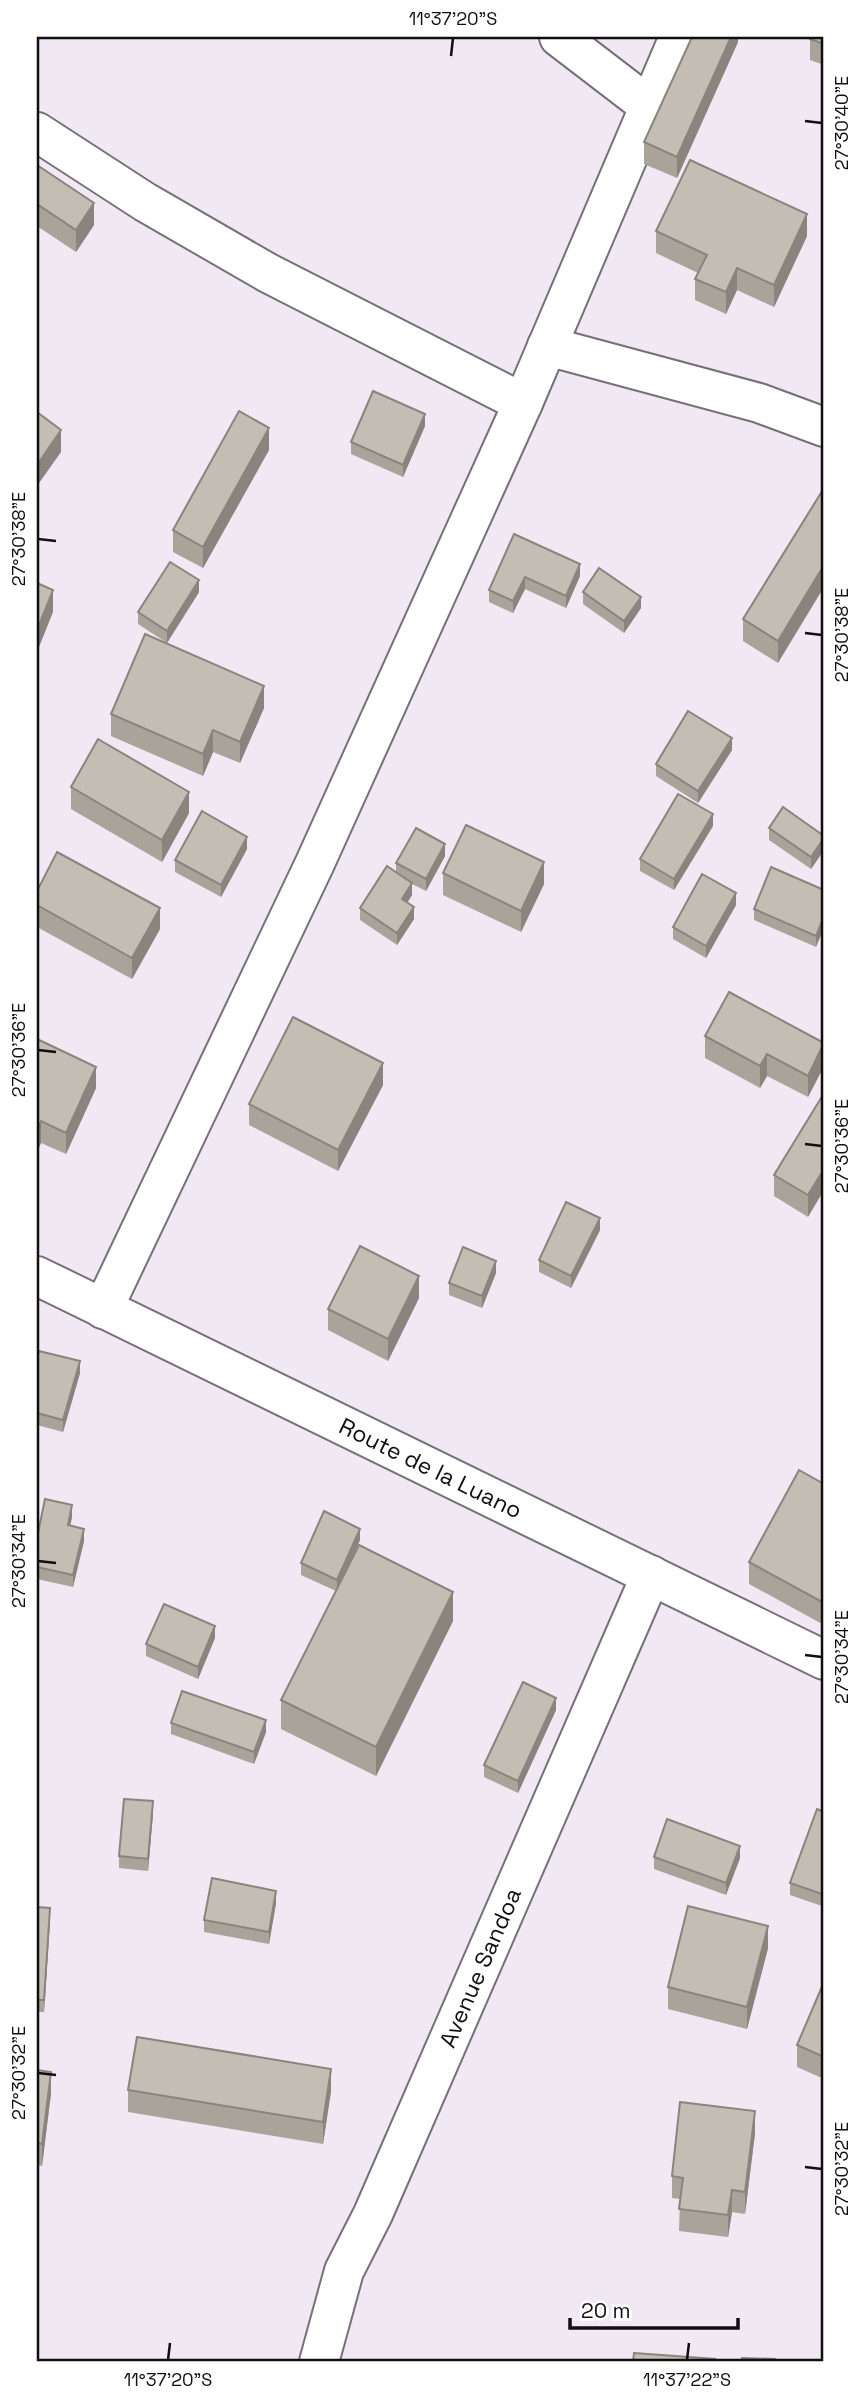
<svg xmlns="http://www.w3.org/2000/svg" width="861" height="2399" font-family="'Space Grotesk',sans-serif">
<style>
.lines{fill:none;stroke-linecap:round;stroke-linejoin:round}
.minor-casing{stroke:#777079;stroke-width:42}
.minor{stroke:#fff;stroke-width:38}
.wall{fill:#a9a39a}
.shaded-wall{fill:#89847d}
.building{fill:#c4bdb3;stroke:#89847d;stroke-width:2}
.ticks{fill:none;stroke:#110e11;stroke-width:2.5}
.labels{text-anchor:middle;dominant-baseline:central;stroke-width:5;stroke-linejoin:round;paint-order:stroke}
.street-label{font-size:23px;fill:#110e11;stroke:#fff}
.neatline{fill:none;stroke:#110e11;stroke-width:2.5}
.ticks-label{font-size:18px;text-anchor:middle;fill:#110e11}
</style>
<rect width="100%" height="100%" fill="#f0e8f2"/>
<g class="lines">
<g class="minor-casing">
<g id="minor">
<polyline points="559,37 649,106"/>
<polyline points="37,132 145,202 268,273 523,403"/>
<polyline points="547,346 759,403 824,427"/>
<path id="s1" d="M37,1276L824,1660"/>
<polyline points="103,1309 315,863 523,403 679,37"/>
<path id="s2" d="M319,2362L344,2271L373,2214L651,1575"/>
</g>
</g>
<use href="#minor" class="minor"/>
</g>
<g class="wall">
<polygon points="738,37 738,42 677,178 644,164 644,142"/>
<polygon points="824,37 824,65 810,60 810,39"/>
<polygon points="37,165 94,225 76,252 37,226"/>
<polygon points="656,231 807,236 774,307 737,290 726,314 695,300 695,279 698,273 656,253"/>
<polygon points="425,426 403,477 351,454 351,442"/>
<polygon points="269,450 203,568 173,552 173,530"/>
<polygon points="824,488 778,663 743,641 743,619"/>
<polygon points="514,534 580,576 566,608 525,589 513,613 489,602 489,590"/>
<polygon points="199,592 167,643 138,624 138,612"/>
<polygon points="583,592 641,608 624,633 583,604"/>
<polygon points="264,708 240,763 213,752 203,776 111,736 111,714"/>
<polygon points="732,750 698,803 656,776 656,764"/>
<polygon points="71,787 189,813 162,862 71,809"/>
<polygon points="713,826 674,890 640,871 640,859"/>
<polygon points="769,828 824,836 824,850 811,869 769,840"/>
<polygon points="247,849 221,897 175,872 175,860"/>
<polygon points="445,856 426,891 412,884 412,895 407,903 414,919 397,945 360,920 360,908 396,872 396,863"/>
<polygon points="443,873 544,884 521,932 443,895"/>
<polygon points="824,890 816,947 754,920 754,909"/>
<polygon points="37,891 160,929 132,979 37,927"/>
<polygon points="736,905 706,958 673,939 673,927"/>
<polygon points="705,1036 824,1043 824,1066 808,1097 767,1076 760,1088 705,1058"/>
<polygon points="37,1039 96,1088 66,1154 41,1143"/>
<polygon points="383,1085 338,1171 249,1125 249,1104"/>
<polygon points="821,1098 808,1217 774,1196 774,1175"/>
<polygon points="600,1230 571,1288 539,1272 539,1260"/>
<polygon points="496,1273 482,1308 449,1295 449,1283"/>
<polygon points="419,1298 388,1361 328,1330 328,1309"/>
<polygon points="37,1359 80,1373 63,1432 37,1425"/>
<polygon points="824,1484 824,1625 749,1584 749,1562"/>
<polygon points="72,1517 70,1525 84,1541 73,1587 37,1579 37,1538"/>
<polygon points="360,1540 353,1556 453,1621 376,1776 281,1729 281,1700 336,1591 301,1575 301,1563"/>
<polygon points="215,1638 198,1679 146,1656 146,1644"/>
<polygon points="556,1710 518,1793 484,1777 484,1765"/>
<polygon points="171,1723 266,1732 254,1764 171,1734"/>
<polygon points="824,1812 822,1906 790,1895 790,1883"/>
<polygon points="153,1813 148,1871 119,1868 119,1856"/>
<polygon points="654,1857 740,1858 726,1895 654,1869"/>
<polygon points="276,1903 269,1944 204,1932 204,1920"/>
<polygon points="37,1907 50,1920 44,2012 37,2012"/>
<polygon points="768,1948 747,2029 668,2009 668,1987"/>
<polygon points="824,1982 824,2079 797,2067 797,2045"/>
<polygon points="37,2070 51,2093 42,2166 37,2165"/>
<polygon points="128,2090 331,2091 323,2144 128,2112"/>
<polygon points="755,2133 745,2214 732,2212 728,2237 679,2231 680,2199 672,2198 672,2176"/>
</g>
<g class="shaded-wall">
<polygon points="731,37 738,37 738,42 677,178 677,157"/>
<polygon points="94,203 94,225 76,252 76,230"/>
<polygon points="807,214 807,236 774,307 774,285"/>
<polygon points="737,268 737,290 726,314 726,292"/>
<polygon points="425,414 425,426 403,477 403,465"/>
<polygon points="269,428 269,450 203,568 203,547"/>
<polygon points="61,430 61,452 37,486 37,465"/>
<polygon points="580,564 580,576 566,608 566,596"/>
<polygon points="824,565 824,587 778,663 778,641"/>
<polygon points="525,577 525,589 513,613 513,601"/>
<polygon points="199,580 199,592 167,643 167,631"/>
<polygon points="53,590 53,612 37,652 37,630"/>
<polygon points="641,597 641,608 624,633 624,621"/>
<polygon points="264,686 264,708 240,763 240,742"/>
<polygon points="213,730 213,752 203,776 203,754"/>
<polygon points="732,738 732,750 698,803 698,791"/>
<polygon points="189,792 189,813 162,862 162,840"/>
<polygon points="713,814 713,826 674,890 674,879"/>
<polygon points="247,837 247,849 221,897 221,885"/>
<polygon points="824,838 824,850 811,869 811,857"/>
<polygon points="445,844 445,856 426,891 426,879"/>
<polygon points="544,862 544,884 521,932 521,911"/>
<polygon points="412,883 412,895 402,911 402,899"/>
<polygon points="736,893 736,905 706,958 706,946"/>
<polygon points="414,907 414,919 397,945 397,933"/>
<polygon points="160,908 160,929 132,979 132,958"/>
<polygon points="824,916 824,928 816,947 816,936"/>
<polygon points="824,1044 824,1066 808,1097 808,1076"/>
<polygon points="767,1054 767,1076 760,1088 760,1066"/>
<polygon points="383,1063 383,1085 338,1171 338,1150"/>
<polygon points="96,1067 96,1088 66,1154 66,1133"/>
<polygon points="41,1121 41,1143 37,1153 37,1131"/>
<polygon points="824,1169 824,1190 808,1217 808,1195"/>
<polygon points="600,1218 600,1230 571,1288 571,1276"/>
<polygon points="496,1261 496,1273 482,1308 482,1296"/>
<polygon points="419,1276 419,1298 388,1361 388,1339"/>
<polygon points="80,1361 80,1373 63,1432 63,1420"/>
<polygon points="72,1505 72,1517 68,1537 68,1525"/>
<polygon points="84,1529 84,1541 73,1587 73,1575"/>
<polygon points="360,1529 360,1540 337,1592 337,1580"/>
<polygon points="453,1592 453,1621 376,1776 376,1747"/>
<polygon points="215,1626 215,1638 198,1679 198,1667"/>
<polygon points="556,1698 556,1710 518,1793 518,1781"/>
<polygon points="266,1720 266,1732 254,1764 254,1752"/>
<polygon points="153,1801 153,1813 148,1871 148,1859"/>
<polygon points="740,1846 740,1858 726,1895 726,1883"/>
<polygon points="824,1889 824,1901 822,1906 822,1894"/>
<polygon points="276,1891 276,1903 269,1944 269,1932"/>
<polygon points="50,1908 50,1920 44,2012 44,2000"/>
<polygon points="768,1926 768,1948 747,2029 747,2007"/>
<polygon points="331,2069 331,2091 323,2144 323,2122"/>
<polygon points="51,2072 51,2093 42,2166 42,2144"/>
<polygon points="755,2111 755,2133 745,2214 745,2192"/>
<polygon points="732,2190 732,2212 728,2237 728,2215"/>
</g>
<g class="building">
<polygon points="692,37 731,37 677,157 644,142"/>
<polygon points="811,37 824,37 824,44 810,39"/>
<polygon points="690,160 807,214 774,285 737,268 726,292 695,279 707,255 656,231"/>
<polygon points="37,165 94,203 76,230 37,204"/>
<polygon points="373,391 425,414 403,465 351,442"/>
<polygon points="239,411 269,428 203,547 173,530"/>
<polygon points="37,412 61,430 37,465"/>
<polygon points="824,488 824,565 778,641 743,619"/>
<polygon points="514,534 580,564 566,596 525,577 513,601 489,590"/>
<polygon points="170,562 199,580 167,631 138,612"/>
<polygon points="599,568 641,597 624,621 583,592"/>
<polygon points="37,583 53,590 37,630"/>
<polygon points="145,634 264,686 240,742 213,730 203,754 111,714"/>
<polygon points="688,711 732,738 698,791 656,764"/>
<polygon points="98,739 189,792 162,840 71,787"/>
<polygon points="678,794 713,814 674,879 640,859"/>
<polygon points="783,807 824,836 824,838 811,857 769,828"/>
<polygon points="202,811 247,837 221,885 175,860"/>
<polygon points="466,825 544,862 521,911 443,873"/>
<polygon points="416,828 445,844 426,879 396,863"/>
<polygon points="57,852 160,908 132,958 37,905 37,891"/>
<polygon points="387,866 412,883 402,899 414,907 397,933 360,908"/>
<polygon points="771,867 824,890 824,916 816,936 754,909"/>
<polygon points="702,874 736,893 706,946 673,927"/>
<polygon points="729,992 824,1043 808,1076 767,1054 760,1066 705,1036"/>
<polygon points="293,1017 383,1063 338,1150 249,1104"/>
<polygon points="37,1039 96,1067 66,1133 41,1121 37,1131"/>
<polygon points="821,1098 824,1101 824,1169 808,1195 774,1175"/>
<polygon points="566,1202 600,1218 571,1276 539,1260"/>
<polygon points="360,1246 419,1276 388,1339 328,1309"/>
<polygon points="463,1247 496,1261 482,1296 449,1283"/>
<polygon points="39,1351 80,1361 63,1420 37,1413 37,1359"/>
<polygon points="799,1470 824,1484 824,1603 749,1562"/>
<polygon points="45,1499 72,1505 68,1525 84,1529 73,1575 37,1567 37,1538"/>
<polygon points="324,1511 360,1529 337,1580 301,1563"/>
<polygon points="359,1545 453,1592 376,1747 281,1700"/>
<polygon points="164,1604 215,1626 198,1667 146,1644"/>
<polygon points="523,1682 556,1698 518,1781 484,1765"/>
<polygon points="182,1691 266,1720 254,1752 171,1723"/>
<polygon points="124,1799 153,1801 148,1859 119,1856"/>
<polygon points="817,1809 824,1812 824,1889 822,1894 790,1883"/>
<polygon points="667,1819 740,1846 726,1883 654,1857"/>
<polygon points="212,1878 276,1891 269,1932 204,1920"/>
<polygon points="688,1906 768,1926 747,2007 668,1987"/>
<polygon points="37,1907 50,1908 44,2000 37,2000"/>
<polygon points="824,1982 824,2057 797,2045"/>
<polygon points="137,2037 331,2069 323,2122 128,2090"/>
<polygon points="37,2070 51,2072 42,2144 37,2143"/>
<polygon points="680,2102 755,2111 745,2192 732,2190 728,2215 679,2209 683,2178 672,2176"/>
<polygon points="634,2353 715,2359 714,2362 633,2362"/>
<polygon points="742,2358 775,2359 775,2362 742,2362"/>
</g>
<path class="ticks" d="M451,56L453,38M805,121L822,123M38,539L56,541M805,633L822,635M38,1050L56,1052M805,1144L822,1146M38,1561L56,1563M805,1655L822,1657M38,2073L56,2075M805,2167L822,2169M168,2360L170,2343M687,2360L689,2343"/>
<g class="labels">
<g class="street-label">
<text stroke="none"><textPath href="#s1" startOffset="438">Route de la Luano</textPath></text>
<text stroke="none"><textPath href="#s2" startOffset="427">Avenue Sandoa</textPath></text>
</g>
</g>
<rect width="861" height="2399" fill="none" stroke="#ffffff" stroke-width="77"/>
<path d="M570 2318v10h168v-10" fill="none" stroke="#110e11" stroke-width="3.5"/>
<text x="581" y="2318" font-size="21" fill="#110e11" stroke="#ffffff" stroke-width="5" paint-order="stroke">20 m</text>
<rect x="38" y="38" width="784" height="2322" class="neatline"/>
<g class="ticks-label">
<text x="453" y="25">11°37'20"S</text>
<text transform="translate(842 123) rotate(-90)" y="6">27°30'40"E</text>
<text transform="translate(19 539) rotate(-90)" y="6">27°30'38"E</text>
<text transform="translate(842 635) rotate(-90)" y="6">27°30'38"E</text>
<text transform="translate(19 1050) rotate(-90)" y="6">27°30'36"E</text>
<text transform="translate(842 1146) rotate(-90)" y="6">27°30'36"E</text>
<text transform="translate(19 1561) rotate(-90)" y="6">27°30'34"E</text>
<text transform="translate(842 1657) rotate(-90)" y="6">27°30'34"E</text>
<text transform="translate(19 2073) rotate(-90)" y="6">27°30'32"E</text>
<text transform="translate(842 2169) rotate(-90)" y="6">27°30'32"E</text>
<text x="168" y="2386">11°37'20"S</text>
<text x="687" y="2386">11°37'22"S</text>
</g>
</svg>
